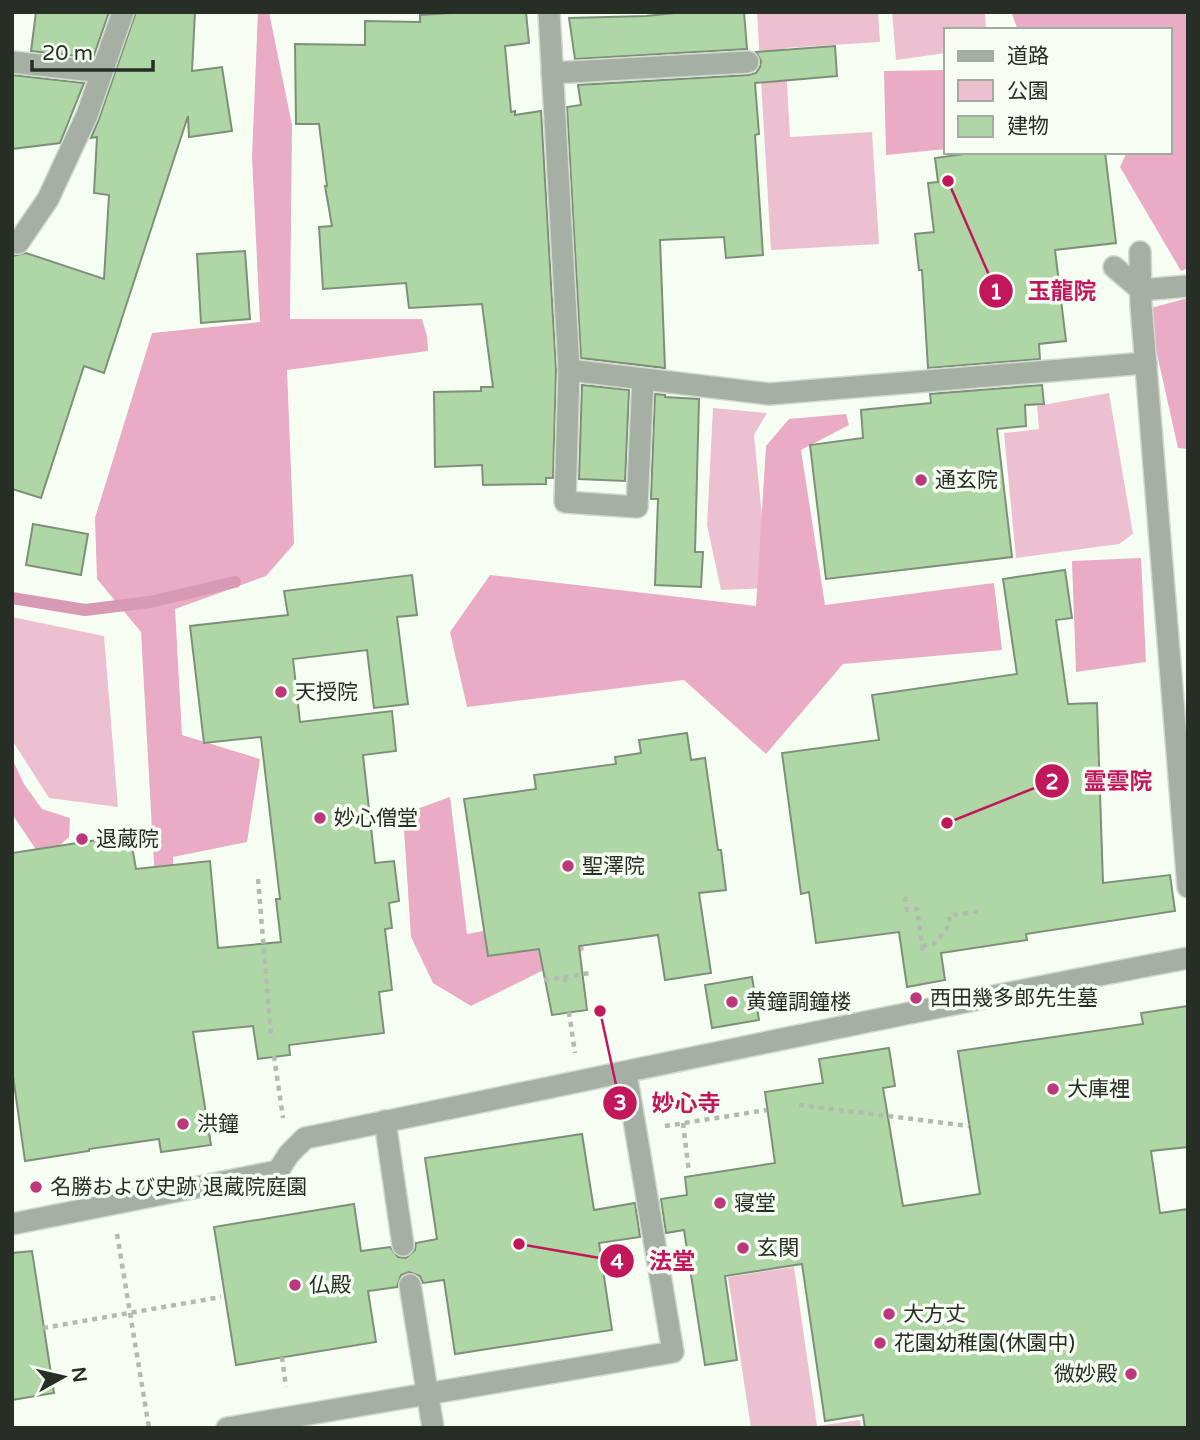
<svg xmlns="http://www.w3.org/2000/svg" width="1200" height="1440" font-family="'Varela Round','Noto Sans JP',sans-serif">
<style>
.green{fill:#edc0d1}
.forest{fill:#eaabc4}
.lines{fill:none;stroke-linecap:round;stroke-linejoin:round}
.stream{stroke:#d89ab3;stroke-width:12}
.building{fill:#afd7a5;stroke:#7e9079;stroke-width:2}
.lane-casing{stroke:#d1d9cf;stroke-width:24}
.street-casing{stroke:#d1d9cf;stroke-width:24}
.path{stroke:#b3bbb1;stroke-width:4.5;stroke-dasharray:5 5;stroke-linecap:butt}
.lane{stroke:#a6afa4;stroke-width:21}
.street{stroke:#a6afa4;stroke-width:21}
.poi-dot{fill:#bc377b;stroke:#f6fef4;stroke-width:2.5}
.labels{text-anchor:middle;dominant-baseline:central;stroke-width:7;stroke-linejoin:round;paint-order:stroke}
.poi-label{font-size:21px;fill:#272e25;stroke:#f6fef4;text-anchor:start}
.leader{fill:none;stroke:#c2185b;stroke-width:2.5}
.callout-dot{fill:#c2185b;stroke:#f6fef4;stroke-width:2.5}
.mark-label{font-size:21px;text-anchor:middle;font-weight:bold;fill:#fff}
.callout-label{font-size:23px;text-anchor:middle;font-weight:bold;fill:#c2185b;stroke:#f6fef4;stroke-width:7;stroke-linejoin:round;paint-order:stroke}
</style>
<rect width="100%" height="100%" fill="#f6fef4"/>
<g class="green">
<polygon points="757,12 878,12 880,42 785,48 790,137 872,132 879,244 771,250"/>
<polygon points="892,12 985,12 986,30 946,30 946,53 896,60"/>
<polygon points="1109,393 1133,534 1119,544 1016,558 1004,433 1039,429 1037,406"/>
<polygon points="713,408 767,413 754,435 769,588 721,590 707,525"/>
<polygon points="12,617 104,636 118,807 49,798 12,740"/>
<polygon points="794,1267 817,1426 860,1420 861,1428 751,1428 728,1277"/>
</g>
<g class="forest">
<polygon points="258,12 269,12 292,125 290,319 422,319 427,336 428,351 287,370 294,544 266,576 175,609 182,735 260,759 247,842 173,857 180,1000 162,1008 141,632 97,579 95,518 152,333 260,322 252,157"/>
<polygon points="1011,12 1188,12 1188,268 1181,271 1120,167 1127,152 1170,152 1170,30 1018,30"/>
<polygon points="946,70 946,149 886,155 884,71"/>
<polygon points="1188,298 1188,449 1178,448 1147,309"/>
<polygon points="846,414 849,425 801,450 825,605 994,583 1002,650 843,664 766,754 684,680 467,707 450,632 490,575 756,606 766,446 789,419"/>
<polygon points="1141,558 1146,662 1076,672 1072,561"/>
<polygon points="12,758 24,784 42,809 70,818 69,837 43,860 12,814"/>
<polygon points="450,797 467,934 577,913 584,950 471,1006 433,983 411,937 403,814"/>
</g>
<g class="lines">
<polyline class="stream" points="12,598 85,610 150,602 235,582"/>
</g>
<g class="building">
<polygon points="36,12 109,12 93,58 31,51"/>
<polygon points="136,12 195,12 192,71 222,67 232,131 189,137 188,116 104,373 84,366 41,498 12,489 12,256 26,253 104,279 109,195 94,193 97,137 91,138 99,119"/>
<polygon points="468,12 526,12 529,43 505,46 511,112 515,111 515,115 541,111 556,370 553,478 546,478 546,484 483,485 482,465 435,467 434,392 481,391 481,387 493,387 482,304 409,308 406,283 323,289 319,227 332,226 325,186 327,186 319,124 296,124 295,44 365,45 365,21 420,22 420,15"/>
<polygon points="685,12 744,12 747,49 575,59 569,18 646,16"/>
<polygon points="835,46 837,76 755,83 759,134 755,135 763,255 726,258 724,237 660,240 665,368 581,358 567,107 581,105 578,85 749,75 756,73 760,67 761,61 756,52"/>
<polygon points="12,75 84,83 60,143 12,149"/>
<polygon points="979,152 1105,152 1116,243 1055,250 1066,341 1039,344 1040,359 928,368 922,270 919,270 915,234 934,232 928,183 938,182 935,158"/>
<polygon points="245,251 250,319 201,323 197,254"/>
<polygon points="582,385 629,390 625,481 579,479"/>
<polygon points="1042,385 1044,404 1025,405 1026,426 997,429 1012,557 826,579 810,445 863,438 861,410 931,403 930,394"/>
<polygon points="655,394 665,395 665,397 699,399 695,552 703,552 701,587 655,585 658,499 651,499"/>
<polygon points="33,524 88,534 81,575 26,565"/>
<polygon points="1065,570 1072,618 1056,620 1068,704 1097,703 1103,883 1170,875 1175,911 1026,934 1027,940 941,953 945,980 907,987 899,932 816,943 809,892 801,894 782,753 879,740 872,695 1017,674 1003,579"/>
<polygon points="412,575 417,615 397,617 408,704 374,708 367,650 293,659 300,722 392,711 396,751 363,755 375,863 394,861 399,901 389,903 392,928 385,929 392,990 379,992 384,1033 289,1045 290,1055 258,1059 253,1026 193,1032 211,1145 161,1152 159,1139 89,1149 89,1151 25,1161 12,1069 12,853 130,835 136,869 210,861 218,948 281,942 276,899 280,899 261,737 204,743 190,626 288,615 284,591"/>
<polygon points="687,733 691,760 705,758 718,850 721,850 726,890 699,893 711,973 665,980 658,935 579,946 587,1010 552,1015 539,949 488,956 464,799 536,789 534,775 616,764 615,757 641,753 639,740"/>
<polygon points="752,977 759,1020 712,1028 705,985"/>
<polygon points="1188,1006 1188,1147 1151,1151 1160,1213 1188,1209 1188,1428 865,1428 863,1415 825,1421 802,1264 725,1276 737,1360 705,1365 684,1230 666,1233 661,1199 687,1195 685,1177 775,1163 765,1092 823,1083 819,1059 889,1048 895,1086 883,1088 903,1206 980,1194 958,1051 1143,1024 1141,1013"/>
<polygon points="582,1134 594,1210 635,1203 640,1237 599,1243 612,1330 455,1354 444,1280 423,1283 420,1276 409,1272 401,1275 397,1287 368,1291 376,1342 236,1365 214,1227 354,1204 361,1251 390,1247 398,1257 406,1258 415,1250 416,1243 437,1239 425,1158"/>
<polygon points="32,1251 54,1393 12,1400 12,1253"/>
</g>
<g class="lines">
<g class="lane-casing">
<g id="lane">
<polyline points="549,12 569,370 565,502 637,507 643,379"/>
<polyline points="12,62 102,72"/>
<polyline points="552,73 748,62"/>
<polyline points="12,243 18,243 48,199 87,115 123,12"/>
<polyline points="1140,252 1141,305 1188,887"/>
<polyline points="569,370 769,394 1146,363"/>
<polyline points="385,1121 403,1245"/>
<path d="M12,1224L278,1171L289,1154L305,1138C599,1078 893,1014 1188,958"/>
<polyline points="410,1285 433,1428"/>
<polyline points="227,1428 673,1352 626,1073"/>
</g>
</g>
<g class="street-casing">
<polyline id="street" points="1114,267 1141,290 1188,286"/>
</g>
<g class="path">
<polyline points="258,879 271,1035"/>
<polyline points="905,897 907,910 917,909 923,952"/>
<polyline points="922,946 934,944 950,924 949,916 980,911"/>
<polyline points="565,977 565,985"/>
<polyline points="544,980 590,973"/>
<polyline points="569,1012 575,1053"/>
<polyline points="274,1056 283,1118"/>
<polyline points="799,1105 969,1126"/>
<polyline points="683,1123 689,1173"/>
<polyline points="665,1126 767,1110"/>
<polyline points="117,1234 149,1428"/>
<polyline points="615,1272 628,1270"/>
<polyline points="43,1328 221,1297"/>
<polyline points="282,1357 286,1387"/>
</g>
<use href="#lane" class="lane"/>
<use href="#street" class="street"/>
</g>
<g class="poi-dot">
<circle cx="921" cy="480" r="7"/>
<circle cx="281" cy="692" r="7"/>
<circle cx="320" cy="818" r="7"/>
<circle cx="82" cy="839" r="7"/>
<circle cx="568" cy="866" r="7"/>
<circle cx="916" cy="998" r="7"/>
<circle cx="732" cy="1002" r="7"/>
<circle cx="1053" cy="1089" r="7"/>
<circle cx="183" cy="1124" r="7"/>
<circle cx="36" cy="1187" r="7"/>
<circle cx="720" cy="1203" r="7"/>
<circle cx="743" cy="1248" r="7"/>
<circle cx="295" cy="1285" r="7"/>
<circle cx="889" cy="1314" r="7"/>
<circle cx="880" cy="1343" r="7"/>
<circle cx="1131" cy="1374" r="7"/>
</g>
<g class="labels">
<g class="poi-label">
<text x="935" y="480">通玄院</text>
<text x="295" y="692">天授院</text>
<text x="334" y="818">妙心僧堂</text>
<text x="96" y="839">退蔵院</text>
<text x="582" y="866">聖澤院</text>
<text x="930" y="998">西田幾多郎先生墓</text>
<text x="746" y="1002">黄鐘調鐘楼</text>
<text x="1067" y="1089">大庫裡</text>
<text x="197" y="1124">洪鐘</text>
<text x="50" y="1187">名勝および史跡 退蔵院庭園</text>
<text x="734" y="1203">寝堂</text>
<text x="757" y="1248">玄関</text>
<text x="309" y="1285">仏殿</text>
<text x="903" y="1314">大方丈</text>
<text x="894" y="1343">花園幼稚園(休園中)</text>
<text x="1117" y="1374" text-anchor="end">微妙殿</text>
</g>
</g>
<path class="leader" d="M948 181L996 291M947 823L1052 781M600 1011L620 1103M519 1244L617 1261"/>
<g class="callout-dot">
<circle cx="948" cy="181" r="7"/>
<circle cx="947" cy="823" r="7"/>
<circle cx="600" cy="1011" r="7"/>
<circle cx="519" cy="1244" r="7"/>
<circle cx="996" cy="291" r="18"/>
<circle cx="1052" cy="781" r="18"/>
<circle cx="620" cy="1103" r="18"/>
<circle cx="617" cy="1261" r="18"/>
</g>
<g class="mark-label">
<text x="996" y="299">1</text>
<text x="1052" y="789">2</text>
<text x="620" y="1110">3</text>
<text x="617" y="1269">4</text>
</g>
<g class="callout-label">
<text x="1062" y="299">玉龍院</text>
<text x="1118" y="789">霊雲院</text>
<text x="686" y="1111">妙心寺</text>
<text x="672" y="1269">法堂</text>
</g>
<rect width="1200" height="1440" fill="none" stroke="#272e25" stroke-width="28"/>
<rect x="944" y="28" width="228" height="126" fill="#f6fef4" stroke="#a3aba1" stroke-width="2"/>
<rect x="958" y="51" width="35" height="10" fill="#a6afa4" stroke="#a3aba1" stroke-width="2"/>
<text x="1007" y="63" font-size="21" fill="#272e25">道路</text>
<rect x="958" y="80" width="35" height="21" fill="#edc0d1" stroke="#a3aba1" stroke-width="2"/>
<text x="1007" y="98" font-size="21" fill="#272e25">公園</text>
<rect x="958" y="116" width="35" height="21" fill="#afd7a5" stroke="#a3aba1" stroke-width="2"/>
<text x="1007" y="133" font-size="21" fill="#272e25">建物</text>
<g transform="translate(63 1377) rotate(82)" stroke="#f6fef4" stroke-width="5" paint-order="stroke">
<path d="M0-5L12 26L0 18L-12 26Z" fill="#272e25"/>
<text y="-10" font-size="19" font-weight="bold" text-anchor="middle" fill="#272e25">N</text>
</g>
<path d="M32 60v10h121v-10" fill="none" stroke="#272e25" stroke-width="3.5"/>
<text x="42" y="60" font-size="21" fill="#272e25" stroke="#f6fef4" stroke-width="5" paint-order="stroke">20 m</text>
</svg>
